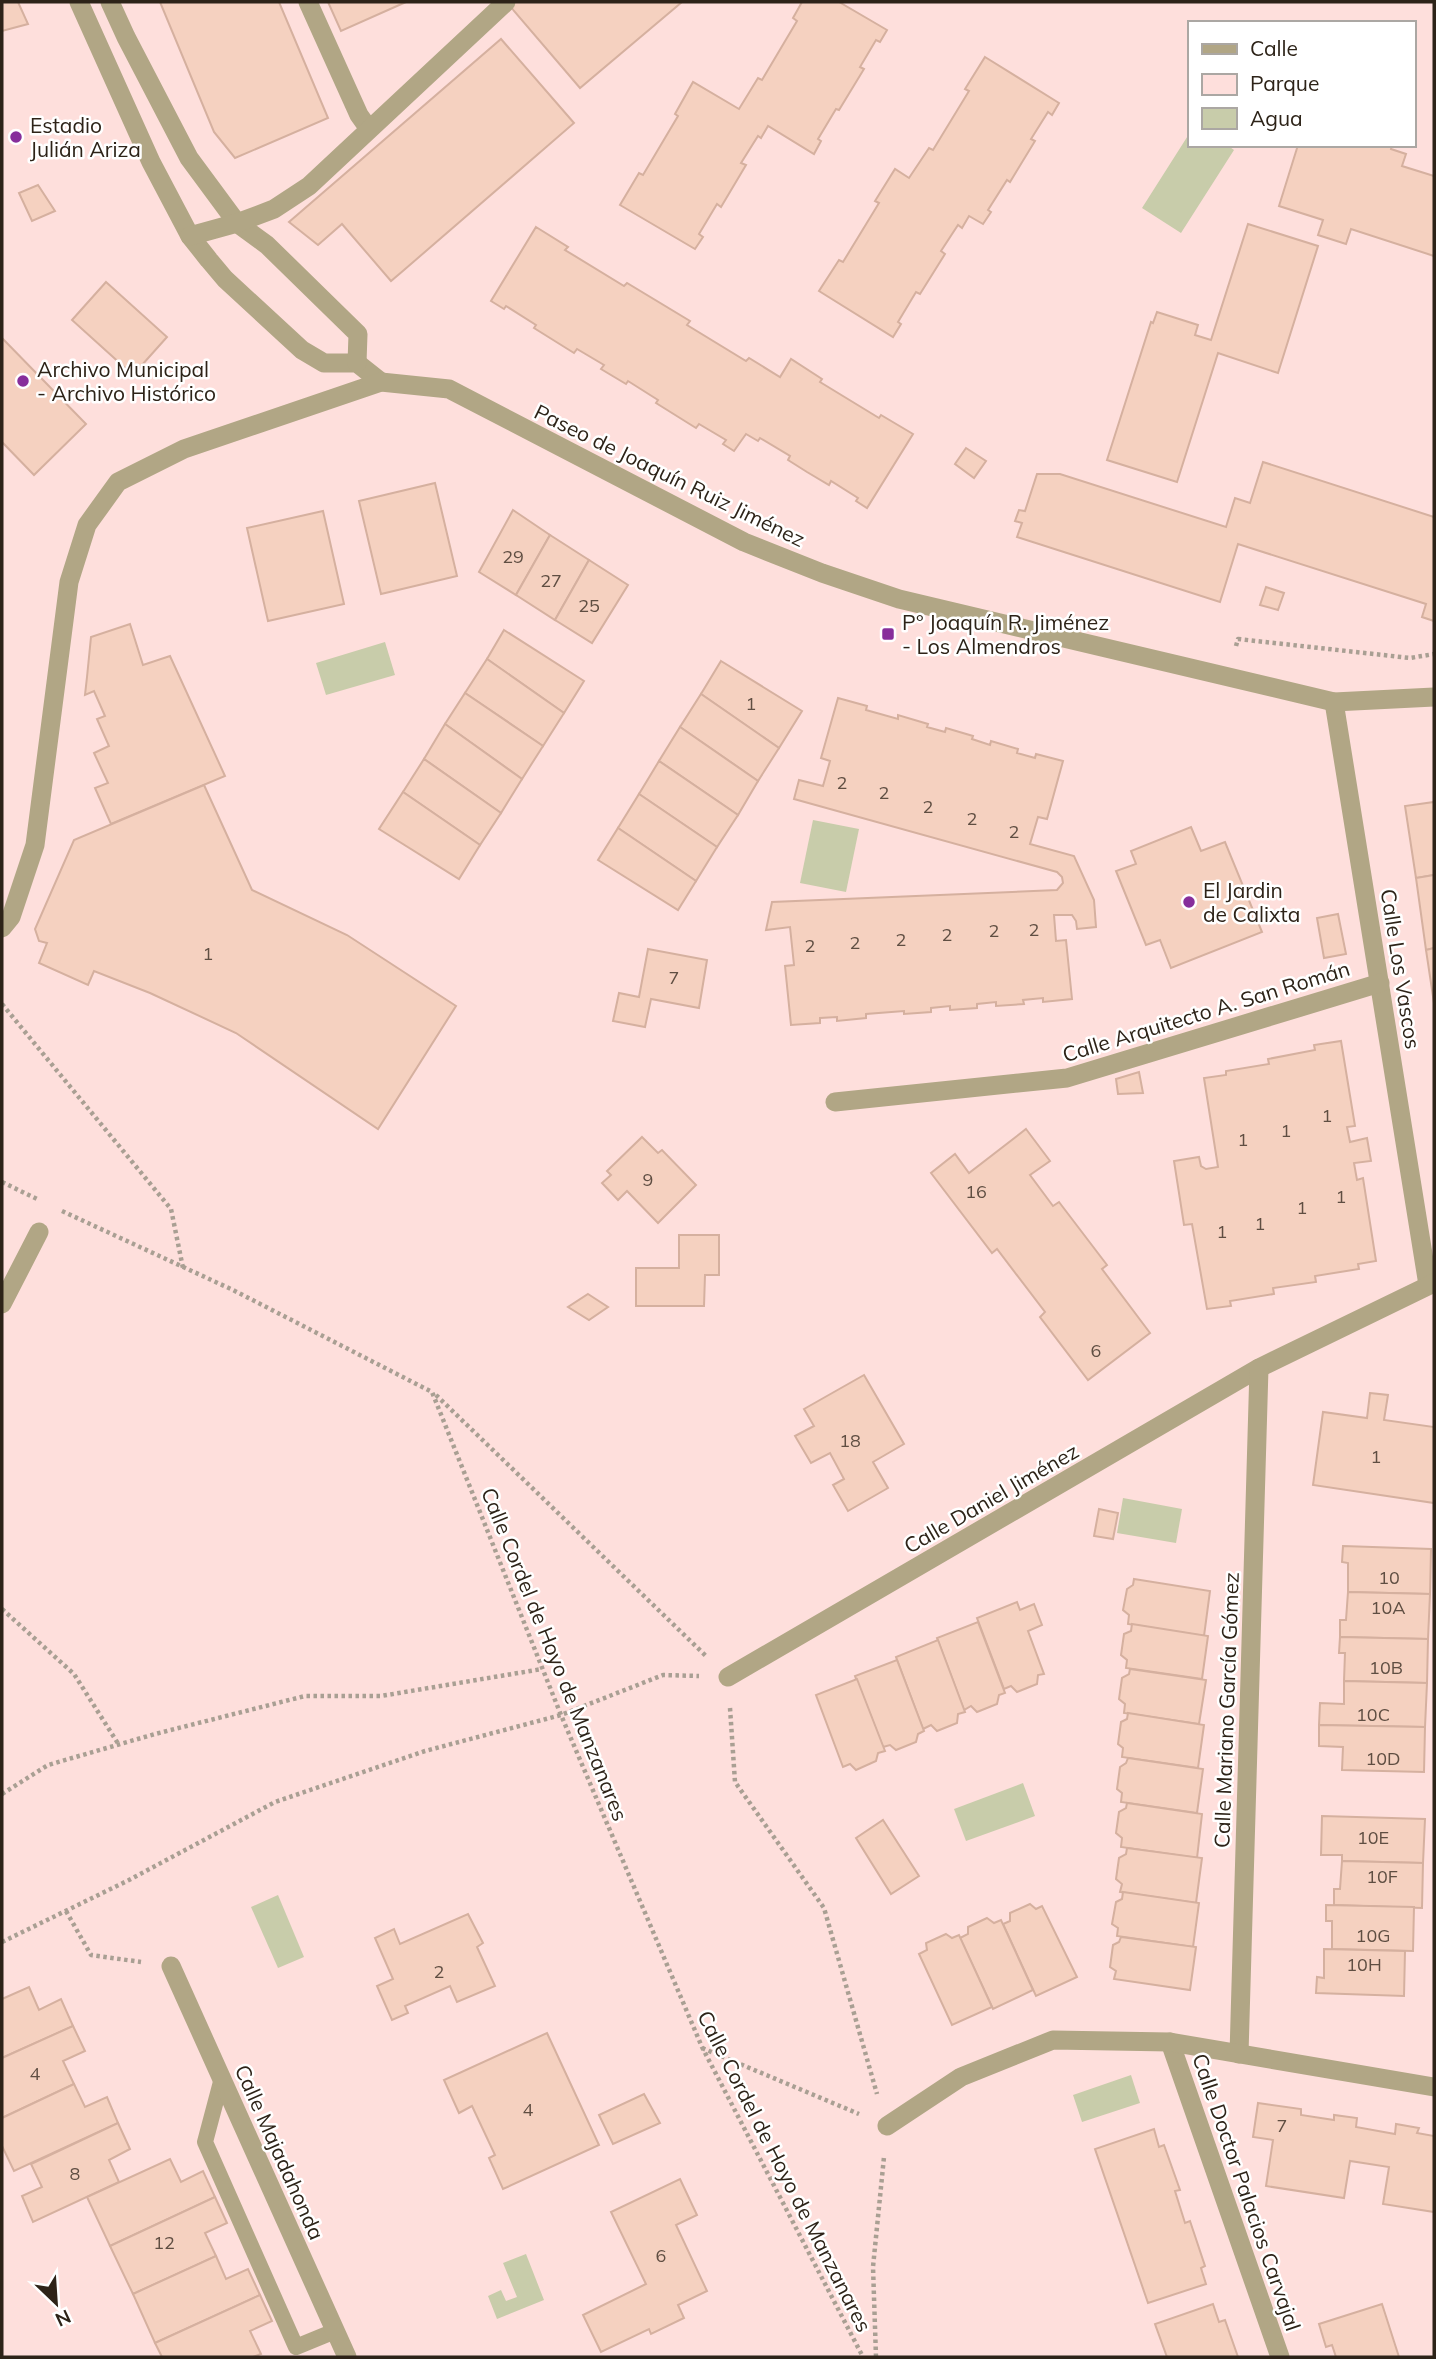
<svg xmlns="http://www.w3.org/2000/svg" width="1436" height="2359" font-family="Mulish,sans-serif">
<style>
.green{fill:#fedfdc;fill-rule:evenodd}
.water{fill:#c8ccaa}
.building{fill:#f5d1c0;stroke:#d5b09f;stroke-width:2}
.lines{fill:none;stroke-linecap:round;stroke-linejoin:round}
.path{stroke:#a99f93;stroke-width:4.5;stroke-dasharray:3.5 3.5;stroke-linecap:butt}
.service{stroke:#b1a685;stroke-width:16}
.minor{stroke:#b1a685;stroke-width:19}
.poi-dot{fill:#872e9b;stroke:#fff;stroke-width:2.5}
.labels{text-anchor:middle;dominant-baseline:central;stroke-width:5;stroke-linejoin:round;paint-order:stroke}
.number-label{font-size:18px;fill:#5f4e42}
.poi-label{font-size:21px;fill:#2d2318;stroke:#fff;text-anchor:start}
.street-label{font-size:21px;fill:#2d2318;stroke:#fff}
</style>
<rect width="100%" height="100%" fill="#fff4e8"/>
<path class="green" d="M2,2H1434V2357H2ZM1189,23H1413V145H1189Z"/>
<g class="water">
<polygon points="1189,134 1189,145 1227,145 1234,150 1181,233 1142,208"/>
<polygon points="385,642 395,675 326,695 316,663"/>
<polygon points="813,820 859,829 846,892 800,883"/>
<polygon points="1123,1498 1182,1509 1176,1543 1117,1533"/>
<polygon points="1023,1783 1035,1816 966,1841 954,1809"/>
<polygon points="278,1895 304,1957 278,1968 251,1907"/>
<polygon points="1131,2075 1140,2103 1082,2122 1073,2095"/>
<polygon points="526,2254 544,2300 497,2319 488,2296 501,2290 506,2301 517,2297 503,2263"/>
</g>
<g class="building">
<polygon points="2,2 18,2 28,24 2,31"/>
<polygon points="160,2 279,2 328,118 235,158 214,132"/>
<polygon points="328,2 406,2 341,31"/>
<polygon points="512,2 682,2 580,88 514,11 509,4"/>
<polygon points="802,2 839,2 887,30 880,42 876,40 860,67 864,69 839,110 836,109 818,139 821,141 814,154 768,126 761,138 758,136 741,163 746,165 721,207 717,204 699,234 703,237 695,249 620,205 639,173 643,175 678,116 675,114 693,82 739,109 758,78 762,80 797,21 793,18"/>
<polygon points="501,39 574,123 404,270 391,281 342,224 318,245 289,222"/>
<polygon points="985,57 1059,103 1052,115 1048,112 1031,139 1035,141 1010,182 1007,180 988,210 991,212 983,224 969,216 962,228 958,225 941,251 945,254 920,294 916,292 898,322 901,324 893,337 819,291 839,260 843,262 879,203 875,201 895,169 909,178 929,148 933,150 969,91 965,89"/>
<polygon points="1298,145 1392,145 1391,149 1406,154 1402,166 1434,176 1434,256 1351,229 1346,244 1318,235 1323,220 1279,206"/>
<polygon points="38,185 55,211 32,221 19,193"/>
<polygon points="1248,224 1318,246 1278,373 1218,353 1177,482 1107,460 1151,322 1153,323 1157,312 1198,325 1195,335 1211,340"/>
<polygon points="536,227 568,247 565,250 624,286 627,283 690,321 687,325 746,361 749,358 780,377 791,359 822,379 820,382 879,418 881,415 913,434 867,508 856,501 858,498 831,481 829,485 807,472 788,460 790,456 760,438 758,441 746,434 734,451 723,444 726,440 699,424 696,428 656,403 658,400 628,381 626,384 601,369 604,365 577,349 574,353 534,328 536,325 506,306 504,309 491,301"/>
<polygon points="106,282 167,337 133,375 72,320"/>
<polygon points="2,338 86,424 34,475 2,442"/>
<polygon points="966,448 986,461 974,478 955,464"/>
<polygon points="1263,462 1434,517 1434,621 1422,617 1426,604 1238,544 1220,602 1017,537 1022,523 1015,521 1019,510 1025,511 1037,474 1060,474 1226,527 1235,498 1250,503"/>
<polygon points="435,483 457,576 381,594 359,501"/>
<polygon points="513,510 550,535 516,595 479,572"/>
<polygon points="323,511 344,604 268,621 247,528"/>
<polygon points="550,535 589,560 555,620 516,595"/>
<polygon points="589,560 628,585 592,643 555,620"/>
<polygon points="1266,587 1284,593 1278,610 1260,605"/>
<polygon points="130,624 143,665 170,656 225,776 111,824 95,788 108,783 94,753 109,746 97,719 105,716 94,691 85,695 87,677 91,637"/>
<polygon points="504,630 584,681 564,713 487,659"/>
<polygon points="487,659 564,713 543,746 465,693"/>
<polygon points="721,661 802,711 779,748 701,694"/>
<polygon points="465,693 543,746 522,779 445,724"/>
<polygon points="701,694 779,748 758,781 680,727"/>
<polygon points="838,698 867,706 866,710 898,719 898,715 928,724 927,727 945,732 946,728 973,736 972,739 990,745 991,741 1018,749 1017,753 1035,758 1036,754 1063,761 1047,819 1038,817 1030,844 1074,856 1094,900 1096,927 1077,929 1076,921 1072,915 1054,915 1056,941 1066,940 1072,999 1043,1002 1043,998 1023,1000 1024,1004 996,1006 996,1002 977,1004 977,1008 950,1010 950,1006 931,1008 931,1012 904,1014 904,1011 866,1014 866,1018 837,1021 837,1017 820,1018 820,1023 791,1025 785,966 794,965 790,927 766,930 772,902 1057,890 1063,883 1062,877 1057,872 794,799 799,780 823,786 830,761 821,758"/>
<polygon points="445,724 522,779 501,813 424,759"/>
<polygon points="680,727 758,781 738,815 659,761"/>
<polygon points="424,759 501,813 480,845 403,792"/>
<polygon points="659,761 738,815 717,847 639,794"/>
<polygon points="204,785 252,890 347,935 456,1006 378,1129 236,1033 150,993 94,971 88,985 39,963 47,943 39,941 35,929 74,840"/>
<polygon points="403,792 480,845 459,879 379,829"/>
<polygon points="639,794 717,847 696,881 618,828"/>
<polygon points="1434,802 1434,875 1416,878 1405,806"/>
<polygon points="1191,827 1201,851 1225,842 1262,932 1171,968 1160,940 1146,945 1116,871 1136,864 1131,851"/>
<polygon points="618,828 696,881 678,910 598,860"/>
<polygon points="1434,875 1434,948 1426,950 1416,878"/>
<polygon points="1338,914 1346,954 1324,958 1317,918"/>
<polygon points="1434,948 1434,1003 1426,950"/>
<polygon points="648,949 707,960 699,1008 651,999 645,1027 613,1021 619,993 639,997"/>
<polygon points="1341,1041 1355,1126 1347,1127 1350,1142 1367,1138 1371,1161 1354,1163 1357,1180 1363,1178 1376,1261 1358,1264 1359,1269 1315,1276 1316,1282 1273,1288 1274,1294 1230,1301 1231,1306 1207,1309 1192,1224 1184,1225 1174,1161 1199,1157 1201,1166 1206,1169 1218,1167 1204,1078 1226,1075 1226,1071 1269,1064 1268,1059 1315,1050 1314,1045"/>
<polygon points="1139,1072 1143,1093 1118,1094 1116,1079"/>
<polygon points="1026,1129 1050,1161 1030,1175 1053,1206 1059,1202 1107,1265 1102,1269 1150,1333 1088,1380 1040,1317 1045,1312 997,1249 992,1253 931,1173 955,1154 969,1173"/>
<polygon points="642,1137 658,1153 662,1150 696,1185 658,1223 627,1191 618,1200 602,1183 611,1175 607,1171"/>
<polygon points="679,1235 719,1235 719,1275 705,1275 704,1306 636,1306 636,1268 679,1268"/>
<polygon points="588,1294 608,1307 589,1320 568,1307"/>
<polygon points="864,1375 904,1444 873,1462 888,1488 848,1511 833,1485 844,1479 830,1453 811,1463 795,1436 814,1426 804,1409"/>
<polygon points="1370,1393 1388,1395 1384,1420 1434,1427 1434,1503 1313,1485 1323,1412 1367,1418"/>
<polygon points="1099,1509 1118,1513 1113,1539 1094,1536"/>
<polygon points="1343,1546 1431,1549 1430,1594 1348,1592 1348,1563 1342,1562"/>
<polygon points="1134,1579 1210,1591 1204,1636 1128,1624 1129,1615 1123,1610 1127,1589 1133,1585"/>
<polygon points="1348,1592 1430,1594 1428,1639 1340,1637 1340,1620 1346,1620"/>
<polygon points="1017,1602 1020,1610 1034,1604 1042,1625 1028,1631 1044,1674 1038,1675 1037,1684 1017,1692 1011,1686 1004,1689 977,1618"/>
<polygon points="978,1622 1005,1693 999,1695 997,1704 977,1712 971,1706 964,1710 937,1638"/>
<polygon points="1132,1624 1208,1636 1202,1679 1126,1668 1127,1660 1121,1655 1124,1634 1131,1631"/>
<polygon points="1340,1637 1428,1639 1427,1683 1344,1681 1345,1653 1339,1653"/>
<polygon points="938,1640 965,1712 958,1714 957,1723 937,1731 931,1725 923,1729 896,1657"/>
<polygon points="897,1660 924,1731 918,1734 916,1742 896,1750 890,1745 883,1747 855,1676"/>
<polygon points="1130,1669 1206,1680 1199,1724 1124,1713 1125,1704 1119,1699 1122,1678 1129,1674"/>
<polygon points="857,1679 885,1751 878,1753 876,1761 856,1770 850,1764 843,1767 816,1695"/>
<polygon points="1344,1681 1427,1683 1425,1727 1319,1725 1320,1703 1344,1704"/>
<polygon points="1128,1713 1204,1725 1198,1768 1122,1757 1123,1748 1118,1744 1121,1722 1127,1719"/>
<polygon points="1319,1725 1425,1727 1424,1772 1342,1770 1343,1747 1319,1746"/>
<polygon points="1128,1758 1203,1769 1197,1813 1121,1802 1122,1793 1117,1789 1120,1767 1126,1763"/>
<polygon points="1127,1803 1202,1814 1197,1858 1121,1847 1122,1838 1116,1833 1119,1812 1126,1808"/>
<polygon points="1322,1816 1425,1819 1423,1863 1342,1861 1342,1855 1321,1855"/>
<polygon points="883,1820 919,1876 891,1894 856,1838"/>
<polygon points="1127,1848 1202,1858 1196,1903 1120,1892 1122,1884 1116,1879 1119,1858 1126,1854"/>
<polygon points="1342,1861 1423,1863 1422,1908 1334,1905 1334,1889 1340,1889"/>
<polygon points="1123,1892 1199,1903 1193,1947 1117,1936 1118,1928 1112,1924 1116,1902 1122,1899"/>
<polygon points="1030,1904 1036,1909 1042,1906 1077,1977 1036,1996 1003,1924 1010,1921 1010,1913"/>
<polygon points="1326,1905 1414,1907 1413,1951 1332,1949 1332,1921 1326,1921"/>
<polygon points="468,1914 483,1943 477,1947 495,1986 457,2002 450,1986 405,2006 408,2013 392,2020 377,1986 393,1979 375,1938 394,1929 400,1944"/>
<polygon points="987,1918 994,1923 1001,1920 1033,1990 993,2009 960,1938 968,1934 968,1927"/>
<polygon points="946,1934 952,1938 959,1935 992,2007 952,2025 919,1954 927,1950 926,1943"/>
<polygon points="1121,1937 1196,1947 1190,1990 1114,1979 1116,1971 1110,1967 1113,1945 1119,1942"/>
<polygon points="1324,1949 1405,1951 1404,1996 1316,1993 1317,1977 1324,1978"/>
<polygon points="29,1987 39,2010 61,1999 73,2026 2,2058 2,1999"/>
<polygon points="73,2026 85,2051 63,2061 74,2084 2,2118 2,2058"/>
<polygon points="547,2033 599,2145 503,2189 489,2158 495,2155 472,2106 459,2113 444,2080"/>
<polygon points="74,2084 85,2107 107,2097 118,2123 14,2171 2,2146 2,2118"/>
<polygon points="644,2094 660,2123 613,2144 599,2115"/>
<polygon points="1258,2103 1301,2109 1301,2115 1334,2120 1334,2115 1357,2118 1356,2127 1395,2134 1396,2124 1419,2128 1417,2133 1434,2136 1434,2212 1383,2204 1389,2167 1350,2161 1344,2198 1266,2186 1273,2140 1253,2137"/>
<polygon points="118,2123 130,2149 109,2160 119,2182 33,2222 22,2196 42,2187 31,2164"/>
<polygon points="1154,2129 1159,2147 1164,2145 1180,2190 1175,2191 1185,2223 1190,2221 1205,2266 1201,2268 1206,2284 1148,2303 1095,2149"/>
<polygon points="170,2159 181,2182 203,2171 215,2197 110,2246 87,2197"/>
<polygon points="680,2179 697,2215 676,2225 707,2291 678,2305 684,2318 651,2334 649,2329 601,2352 583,2315 646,2284 611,2212"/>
<polygon points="215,2197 227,2223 205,2233 216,2256 133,2294 110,2246"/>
<polygon points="216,2256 226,2279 248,2269 260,2295 155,2343 133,2294"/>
<polygon points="260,2295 272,2321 250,2331 261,2354 253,2357 162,2357 155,2343"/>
<polygon points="1213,2304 1219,2322 1225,2320 1238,2357 1167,2357 1155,2324"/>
<polygon points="1382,2304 1399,2357 1336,2357 1332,2345 1326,2347 1319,2324"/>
</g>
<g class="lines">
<g class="path">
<polyline points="1236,646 1238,639 1410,658 1434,654"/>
<polyline points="2,1004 171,1209 183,1268"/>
<polyline points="2,1182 39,1200"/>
<polyline points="62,1211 233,1290 432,1392 561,1715 702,2047 863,2357"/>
<polyline points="436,1395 706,1656"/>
<polyline points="2,1609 74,1674 119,1745"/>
<polyline points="730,1708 735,1782 824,1908 877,2094"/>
<polyline points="2,1794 48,1765 155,1734 305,1696 381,1696 542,1669"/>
<polyline points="66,1911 91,1955 141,1962"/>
<polyline points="2,1942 129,1880 275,1802 425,1751 561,1715 663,1675 699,1676"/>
<polyline points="702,2048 859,2114"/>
<polyline points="876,2357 873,2267 884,2157"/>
</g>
<polyline class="service" points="222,2078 205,2142 296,2347 335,2331"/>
<g class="minor">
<polyline points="79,2 151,162 190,236 209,260 225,279 302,350 324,363 357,363 381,382"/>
<polyline points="110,2 126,37 189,158 237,223 267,245 358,334 357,363"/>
<polyline points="308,2 359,115 369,129"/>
<polyline points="190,236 237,223 274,209 309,186 506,2"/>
<polyline points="1334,702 1428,1285"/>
<polyline points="2,928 11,917 35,845 69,582 87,525 118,482 184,449 381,382 449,389 744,542 822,573 899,599 1334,702 1434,697"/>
<polyline points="835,1102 1067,1078 1380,983"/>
<polyline points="2,1304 39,1232"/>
<polyline points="728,1677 1259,1368 1434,1283"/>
<polyline points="171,1966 347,2357"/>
<polyline points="1170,2042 1280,2357"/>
<polyline points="1239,2054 1259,1368"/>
<polyline points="887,2126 961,2077 1053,2040 1170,2042 1434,2087"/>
</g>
</g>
<g class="poi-dot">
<circle cx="16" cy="137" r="7"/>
<circle cx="23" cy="381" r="7"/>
<rect x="881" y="627" width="14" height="14" rx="3.5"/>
<circle cx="1189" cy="902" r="7"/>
</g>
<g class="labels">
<g class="number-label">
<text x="513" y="556">29</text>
<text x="551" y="580">27</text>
<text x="589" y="605">25</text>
<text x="751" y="703">1</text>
<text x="842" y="782">2</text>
<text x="884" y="792">2</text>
<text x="928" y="806">2</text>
<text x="972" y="818">2</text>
<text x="1014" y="831">2</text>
<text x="1034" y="929">2</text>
<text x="994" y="930">2</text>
<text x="947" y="934">2</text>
<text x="901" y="939">2</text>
<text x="855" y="942">2</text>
<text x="810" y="945">2</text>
<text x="208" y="953">1</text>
<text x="674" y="977">7</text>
<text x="1327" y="1115">1</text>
<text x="1286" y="1130">1</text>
<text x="1243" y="1139">1</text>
<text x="648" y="1179">9</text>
<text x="976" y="1191">16</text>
<text x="1341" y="1196">1</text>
<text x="1302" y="1207">1</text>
<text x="1260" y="1223">1</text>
<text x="1222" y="1231">1</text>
<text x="1096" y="1350">6</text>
<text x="850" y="1440">18</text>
<text x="1376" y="1456">1</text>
<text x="1389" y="1577">10</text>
<text x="1388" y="1607">10A</text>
<text x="1386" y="1667">10B</text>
<text x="1373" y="1714">10C</text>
<text x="1383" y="1758">10D</text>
<text x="1373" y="1837">10E</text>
<text x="1382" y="1876">10F</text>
<text x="1373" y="1935">10G</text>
<text x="1364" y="1964">10H</text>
<text x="439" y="1971">2</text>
<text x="35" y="2073">4</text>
<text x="528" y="2109">4</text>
<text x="1282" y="2125">7</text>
<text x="75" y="2173">8</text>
<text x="164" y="2242">12</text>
<text x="661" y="2255">6</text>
</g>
<g class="poi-label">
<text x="30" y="125">Estadio<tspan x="30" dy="24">Julián Ariza</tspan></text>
<text x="37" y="369">Archivo Municipal<tspan x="37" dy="24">- Archivo Histórico</tspan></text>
<text x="902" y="622">Pº Joaquín R. Jiménez<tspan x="902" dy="24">- Los Almendros</tspan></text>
<text x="1203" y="890">El Jardin<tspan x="1203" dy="24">de Calixta</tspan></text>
</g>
<g class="street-label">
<text transform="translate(670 475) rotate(26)">Paseo de Joaquín Ruiz Jiménez</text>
<text transform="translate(1401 969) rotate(81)">Calle Los Vascos</text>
<text transform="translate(1206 1011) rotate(-17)">Calle Arquitecto A. San Román</text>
<text transform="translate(991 1498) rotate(-30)">Calle Daniel Jiménez</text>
<text transform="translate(555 1654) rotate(68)">Calle Cordel de Hoyo de Manzanares</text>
<text transform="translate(1226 1710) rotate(-88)">Calle Mariano García Gómez</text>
<text transform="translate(280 2152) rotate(66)">Calle Majadahonda</text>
<text transform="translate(785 2171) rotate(63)">Calle Cordel de Hoyo de Manzanares</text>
<text transform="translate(1247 2192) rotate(71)">Calle Doctor Palacios Carvajal</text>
</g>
</g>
<rect width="1436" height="2359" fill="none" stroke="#2d2318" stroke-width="7"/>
<rect x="1188" y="21" width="228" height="126" fill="#ffffff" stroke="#aba7a3" stroke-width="2"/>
<rect x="1202" y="44" width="35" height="10" fill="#b1a685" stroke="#aba7a3" stroke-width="2"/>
<text x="1250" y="56" font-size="21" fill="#2d2318">Calle</text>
<rect x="1202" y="74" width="35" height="21" fill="#fedfdc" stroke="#aba7a3" stroke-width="2"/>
<text x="1250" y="91" font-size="21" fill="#2d2318">Parque</text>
<rect x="1202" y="108" width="35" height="21" fill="#c8ccaa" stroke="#aba7a3" stroke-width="2"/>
<text x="1250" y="126" font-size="21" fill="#2d2318">Agua</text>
<g transform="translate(56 2303) rotate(155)" stroke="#ffffff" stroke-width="5" paint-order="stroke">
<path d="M0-5L12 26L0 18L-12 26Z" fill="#2d2318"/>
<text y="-10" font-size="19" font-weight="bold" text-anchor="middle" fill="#2d2318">N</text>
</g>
</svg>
